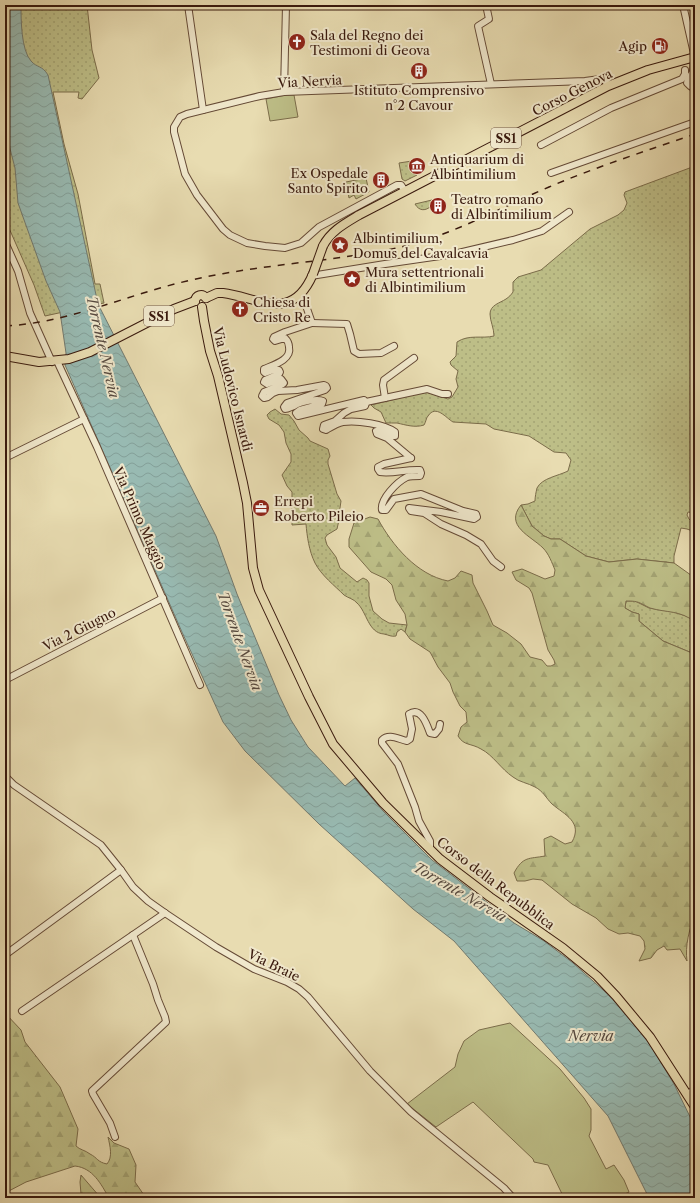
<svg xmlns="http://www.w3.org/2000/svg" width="700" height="1203" font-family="'Libre Caslon Text',serif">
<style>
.grass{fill:url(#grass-dots);stroke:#7b6c4a}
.forest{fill:url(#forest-firs);stroke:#7b6c4a}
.garden{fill:#bdbe87;stroke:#7b6c4a}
.water{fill:url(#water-waves);stroke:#727a70}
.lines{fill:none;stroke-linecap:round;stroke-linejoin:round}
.minor-casing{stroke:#654a36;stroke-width:8}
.major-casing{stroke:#39190d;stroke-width:10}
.minor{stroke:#f0e8cc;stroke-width:6}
.major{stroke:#e8dcb1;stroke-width:8}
.rail{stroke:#39190d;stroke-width:1.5;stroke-dasharray:7 7;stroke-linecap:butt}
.major-bridge-casing{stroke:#39190d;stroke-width:10;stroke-linecap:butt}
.major-bridge{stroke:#e8dcb1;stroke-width:8}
.labels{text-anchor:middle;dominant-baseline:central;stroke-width:4;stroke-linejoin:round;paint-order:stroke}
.shield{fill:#f0e8cc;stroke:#705746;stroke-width:1}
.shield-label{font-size:12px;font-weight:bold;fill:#39190d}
.poi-label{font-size:13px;fill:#39190d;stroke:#f0e8cc;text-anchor:start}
.street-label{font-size:13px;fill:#39190d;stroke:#f0e8cc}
.water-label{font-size:14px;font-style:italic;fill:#56493f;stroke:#f0e8cc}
</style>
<defs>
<pattern id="grass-dots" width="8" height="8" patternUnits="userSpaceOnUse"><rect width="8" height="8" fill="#bdbe87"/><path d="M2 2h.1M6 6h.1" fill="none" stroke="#a3a373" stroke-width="1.8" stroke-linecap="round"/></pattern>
<pattern id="forest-firs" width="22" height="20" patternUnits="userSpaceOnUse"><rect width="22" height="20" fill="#bdbe87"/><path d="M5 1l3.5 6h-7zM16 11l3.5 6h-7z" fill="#a3a373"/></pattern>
<pattern id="water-waves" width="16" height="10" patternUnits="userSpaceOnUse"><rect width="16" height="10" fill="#98bab2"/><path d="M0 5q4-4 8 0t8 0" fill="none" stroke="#849f98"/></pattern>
</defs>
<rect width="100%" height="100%" fill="#e8dcb1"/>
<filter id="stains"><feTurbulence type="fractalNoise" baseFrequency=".005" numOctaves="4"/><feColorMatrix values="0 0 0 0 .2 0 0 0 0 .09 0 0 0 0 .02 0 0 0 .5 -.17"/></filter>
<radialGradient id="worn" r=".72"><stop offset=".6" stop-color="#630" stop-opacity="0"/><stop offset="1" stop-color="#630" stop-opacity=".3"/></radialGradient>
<g class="grass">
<polygon points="5,5 87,5 92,50 99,78 82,99 78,98 79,92 53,92 64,144 78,194 95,284 100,284 104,303 45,316 34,285 5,219"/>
<polygon points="412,161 417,175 405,181 402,179 399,163"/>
<path d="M695,166V513L688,512L687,515L689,519L695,525V532L687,529L681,528L674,556V563L637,559L609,562L586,556L560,539H551L544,536L532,526L521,505L528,504L535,501C535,497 536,492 537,488C542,478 558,476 568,471L571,460L566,453L554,452L529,436L494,429L486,424L453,422C446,418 436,404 428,416C426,418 426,422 424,425C415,428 406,425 397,423C393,423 390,423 386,423L381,412L374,408L371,405L404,397L423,391L448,399L452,397L458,387L456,379L458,371L451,365L450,362L456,356L457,342C469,334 482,339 494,336C494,328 490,321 490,314C490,305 500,303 506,299C509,297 511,295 513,292V282L518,277L541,270L590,229L618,215L624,210L627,203L624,195L625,192Z"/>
<path d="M432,200L430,207C425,211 419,211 415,204Z"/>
<path d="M275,409L281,414L289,415L294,421L299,430L308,438L310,441L328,449L330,456L328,460V464L337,494L341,501C339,511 340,519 337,529L327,535L325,538L327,545L336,557L340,568L357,582L363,578L367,580L369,583V596L373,611L382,619L389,623L407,625L405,632L401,629L397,632L396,636C391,637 389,635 384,634C368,633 367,612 357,603C354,599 348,598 344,595C335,586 321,575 315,563C309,551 307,536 306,524L292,525V492L287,486L282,475L291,462V454L286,443L284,432L279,425L269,419L267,415L270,412Z"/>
<polygon points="626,601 635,601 649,608 674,612 689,617 695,622 695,657 692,653 663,641 639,621 639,614 632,612 625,608"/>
</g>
<g class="forest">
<path d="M521,505L532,526L544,536L551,539H560L586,556L609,562L637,559L674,563L695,578V622C680,610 667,613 650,608C647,607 645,605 642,604C637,601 632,601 626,601L625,608L632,612L639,614V621L663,641L692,653L695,657V916C689,929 685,946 687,961L680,949L667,950L664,946L657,950L651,958L639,961L645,949L644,941L640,936L628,933L619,934L608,929L596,918L572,904L542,880L533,879L525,881H517L514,873C523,856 529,859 545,856L544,839L551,836L565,844L572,842C583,822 565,815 552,804C546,798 543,791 535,787C528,783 519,782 513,777C501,769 493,755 481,749C471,743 464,746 458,736L461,727L467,722L466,712L460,706L453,692L450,683L438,667L430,652L410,639L405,632L407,625L405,614L396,600L392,585L386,579L371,572L349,547V539L354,523L370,517L378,519C392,545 417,575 448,581L455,578L461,571L472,575L473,583L487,611L493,625L507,633L521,644L530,657L542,660L547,666H551L555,664L554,660L548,650L532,593L529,588L516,580L512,572L522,569L545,579L554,576L555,570C552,563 549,554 543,548C531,536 504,526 521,505Z"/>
<path d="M5,1013L21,1030L25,1042L60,1087L78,1129L76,1146C80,1150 85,1150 90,1154C98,1158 97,1162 107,1164C113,1157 110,1146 108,1137L114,1143L129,1149L136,1165L135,1182L146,1198H109C101,1184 93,1168 75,1166L26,1182L5,1193Z"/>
<polygon points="81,1175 100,1197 101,1198 80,1198 80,1194 81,1194 80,1182"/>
</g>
<g class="garden">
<polygon points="286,95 294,95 298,117 270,121 266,99"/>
<polygon points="366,178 369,192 356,199 354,195 349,198 346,182"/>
<polygon points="510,1023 560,1069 584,1098 591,1109 591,1130 589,1136 606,1169 614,1165 624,1180 629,1192 621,1196 622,1198 564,1198 548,1165 534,1162 533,1159 473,1102 436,1127 407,1104 455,1067 458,1054 464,1041 479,1030"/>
</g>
<path class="water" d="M5,5H21C21,19 21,50 31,61C37,68 42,65 48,75L98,304L216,536L237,594L279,695L291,720L308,747L345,786L355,778L383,811L432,860L514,923L544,941L573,963L613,999L644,1035L674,1084L695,1127V1198H649L608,1116L454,941L413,909L319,824L245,751L223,722L182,632L65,365L66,353L60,312L46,281L18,203L15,168L5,129Z"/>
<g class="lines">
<g class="minor-casing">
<g id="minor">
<polyline points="188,5 203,110"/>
<polyline points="486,5 489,19 478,26 491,84"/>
<polyline points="683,5 695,58"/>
<polyline points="694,57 693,72 688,79 687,83 690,86 695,89"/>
<polyline points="284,92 286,5"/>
<polyline points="541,145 611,108 682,79 685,74 685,70"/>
<polyline points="551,173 695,122"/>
<polyline points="405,191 401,185 397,185 319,227 301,243 285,248 265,246 247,243 230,235 223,229 197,195 185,174 174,132 174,127 180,117 187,114 260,96 284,92 558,82 585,81 600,79 605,80 608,86"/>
<polyline points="5,242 18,271 30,313 52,362"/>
<polyline points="311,276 385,264 454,254 513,240 542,231 569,212"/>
<path d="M300,294L304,300L312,323L285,332L274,337L273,339L275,341L285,338C288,341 289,343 289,347C292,360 273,365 264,369V372L265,373L276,369L279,370L280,372L279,374L265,380L264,382L267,384L281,379L284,383L283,384L264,392L262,396L264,398L268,397L273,393L278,391L297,390L324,385L326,386L327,388L325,390L287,403L284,407L285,409C289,409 290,407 294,406C300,402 317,398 323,401L322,404L300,410L296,413L298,416L364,400L366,403L365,406L351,409L344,413L335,421L324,425L323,429L326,430C331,427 337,423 343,422C357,420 384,424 395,432V436H392L379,430L376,431L377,434L387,438L411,458"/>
<polyline points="312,323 347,324 350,334 354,351 359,354 381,353 394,346"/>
<polyline points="57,361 97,447 200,685"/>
<polyline points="385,398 383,385 384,380 414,358"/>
<polyline points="366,402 427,389 442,394 448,394"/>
<polyline points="5,458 84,419"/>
<path d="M411,458L384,464L378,467V469L380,472C393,474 406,469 420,470L421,473L420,476C416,476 411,476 407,477C397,482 380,499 382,510H386L394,499L421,494L463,511L476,514L477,517L474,519L441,512L409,508L411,511L424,513L441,524L466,535L481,544L493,561L501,567"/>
<polyline points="5,680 163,598"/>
<polyline points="5,776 14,785 101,845 121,870 133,887 148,901 165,913 216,947 254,969 287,982 299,989 308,997 370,1071 411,1112 504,1188 513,1198"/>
<path d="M430,850V841L419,821L415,807L398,764L382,743V740C389,733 398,739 407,741L410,739L412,729L409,714C421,706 427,725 430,733L435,734L439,729L440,724"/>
<polyline points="5,955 121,870"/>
<polyline points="22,1011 165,913"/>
<polyline points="687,1094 695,1090"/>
<polyline points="115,1137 110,1123 93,1094 92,1091 166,1022 165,1017 158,1000 153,984 133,935"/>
</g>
</g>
<g class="major-casing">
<g id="major">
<path d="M323,246C331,231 344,224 359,215L608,86L648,70L695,57"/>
<path d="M206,298L217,293H223C260,298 292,323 313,274"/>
<path d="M195,301C196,295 202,293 206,298"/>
<polyline points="202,307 204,321 210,351 218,376 243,483 247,503 253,568 259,590 309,697 333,744 383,803 440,859 490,897 563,948 597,976 616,996 650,1037 695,1107"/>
<polyline points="5,356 39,362 69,359 90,352 174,309 195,301"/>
</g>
</g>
<use href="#minor" class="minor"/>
<use href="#major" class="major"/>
<path class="rail" d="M5,326C68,323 126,295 187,281C234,270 282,265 330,259C356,255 383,252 409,245C458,232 502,207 549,187C596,167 646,151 695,134"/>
<g class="major-bridge-casing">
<polyline id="major-bridge" points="313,274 323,246"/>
</g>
<use href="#major-bridge" class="major-bridge"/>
</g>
<defs>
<g id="church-disc" transform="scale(0.9)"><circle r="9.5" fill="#8f2418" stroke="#f0e8cc"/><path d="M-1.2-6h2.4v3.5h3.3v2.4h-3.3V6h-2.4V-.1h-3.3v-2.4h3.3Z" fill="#fff"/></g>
<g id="fuel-disc" transform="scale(0.9)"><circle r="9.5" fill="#8f2418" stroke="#f0e8cc"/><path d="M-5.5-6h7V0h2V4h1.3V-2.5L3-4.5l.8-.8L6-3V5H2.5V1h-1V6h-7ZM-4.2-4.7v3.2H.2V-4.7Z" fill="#fff"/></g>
<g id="building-disc" transform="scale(0.9)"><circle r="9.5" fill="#8f2418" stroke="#f0e8cc"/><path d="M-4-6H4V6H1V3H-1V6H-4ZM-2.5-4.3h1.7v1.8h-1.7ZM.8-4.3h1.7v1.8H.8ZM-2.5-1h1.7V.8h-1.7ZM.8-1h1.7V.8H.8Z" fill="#fff"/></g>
<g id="museum-disc" transform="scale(0.9)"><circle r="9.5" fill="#8f2418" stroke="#f0e8cc"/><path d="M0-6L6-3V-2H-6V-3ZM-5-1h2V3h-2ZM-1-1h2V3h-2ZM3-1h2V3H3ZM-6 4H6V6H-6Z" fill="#fff"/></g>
<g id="sight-disc" transform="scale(0.9)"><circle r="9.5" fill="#8f2418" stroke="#f0e8cc"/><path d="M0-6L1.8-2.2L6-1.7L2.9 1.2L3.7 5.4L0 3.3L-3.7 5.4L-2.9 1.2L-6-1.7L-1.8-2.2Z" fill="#fff"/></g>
<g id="office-disc" transform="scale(0.9)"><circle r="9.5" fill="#8f2418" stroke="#f0e8cc"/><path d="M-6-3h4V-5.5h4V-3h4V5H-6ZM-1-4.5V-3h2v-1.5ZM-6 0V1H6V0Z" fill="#fff"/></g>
</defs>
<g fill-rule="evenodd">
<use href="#church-disc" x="297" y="42"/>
<use href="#fuel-disc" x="660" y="46"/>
<use href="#building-disc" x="419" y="71"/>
<use href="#museum-disc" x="417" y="166"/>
<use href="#building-disc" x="381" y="180"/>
<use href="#building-disc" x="438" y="206"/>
<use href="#sight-disc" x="340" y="245"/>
<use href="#sight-disc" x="352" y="279"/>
<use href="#church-disc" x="240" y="309"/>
<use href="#office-disc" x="261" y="508"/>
</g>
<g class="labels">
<g class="shield">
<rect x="491" y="128" width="30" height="20" rx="3"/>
<rect x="144" y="306" width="30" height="20" rx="3"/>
</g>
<g class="shield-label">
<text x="506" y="138">SS1</text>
<text x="159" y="316">SS1</text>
</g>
<g class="poi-label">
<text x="310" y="35">Sala del Regno dei<tspan x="310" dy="15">Testimoni di Geova</tspan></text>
<text x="647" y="46" text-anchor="end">Agip</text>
<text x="419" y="90" text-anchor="middle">Istituto Comprensivo<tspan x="419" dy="15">n°2 Cavour</tspan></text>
<text x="430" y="159">Antiquarium di<tspan x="430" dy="15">Albintimilium</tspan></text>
<text x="368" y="173" text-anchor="end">Ex Ospedale<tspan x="368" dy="15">Santo Spirito</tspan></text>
<text x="451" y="199">Teatro romano<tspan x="451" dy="15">di Albintimilium</tspan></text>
<text x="353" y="238">Albintimilium,<tspan x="353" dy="15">Domus del Cavalcavia</tspan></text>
<text x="365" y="272">Mura settentrionali<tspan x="365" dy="15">di Albintimilium</tspan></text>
<text x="253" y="302">Chiesa di<tspan x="253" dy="15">Cristo Re</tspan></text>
<text x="274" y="501">Errepi<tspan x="274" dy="15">Roberto Pileio</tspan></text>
</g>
<g class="street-label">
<text transform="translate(310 81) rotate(-3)">Via Nervia</text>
<text transform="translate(572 92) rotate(-27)">Corso Genova</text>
<text transform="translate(233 389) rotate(76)">Via Ludovico Isnardi</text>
<text transform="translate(140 518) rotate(66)">Via Primo Maggio</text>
<text transform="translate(79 629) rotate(-27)">Via 2 Giugno</text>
<text transform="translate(496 883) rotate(37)">Corso della Repubblica</text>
<text transform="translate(274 965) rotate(26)">Via Braie</text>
</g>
<g class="water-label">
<text transform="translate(103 347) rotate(77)">Torrente Nervia</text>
<text transform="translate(240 641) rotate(70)">Torrente Nervia</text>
<text transform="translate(460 892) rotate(30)">Torrente Nervia</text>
<text x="591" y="1036">Nervia</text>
</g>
</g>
<rect width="700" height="1203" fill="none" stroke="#e8dcb1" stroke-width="20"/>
<rect x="6" y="6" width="688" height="1191" fill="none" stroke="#39190d" stroke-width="2"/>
<rect x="10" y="10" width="680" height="1183" fill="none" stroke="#39190d"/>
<rect width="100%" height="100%" filter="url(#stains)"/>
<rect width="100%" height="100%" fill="url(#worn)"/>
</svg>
